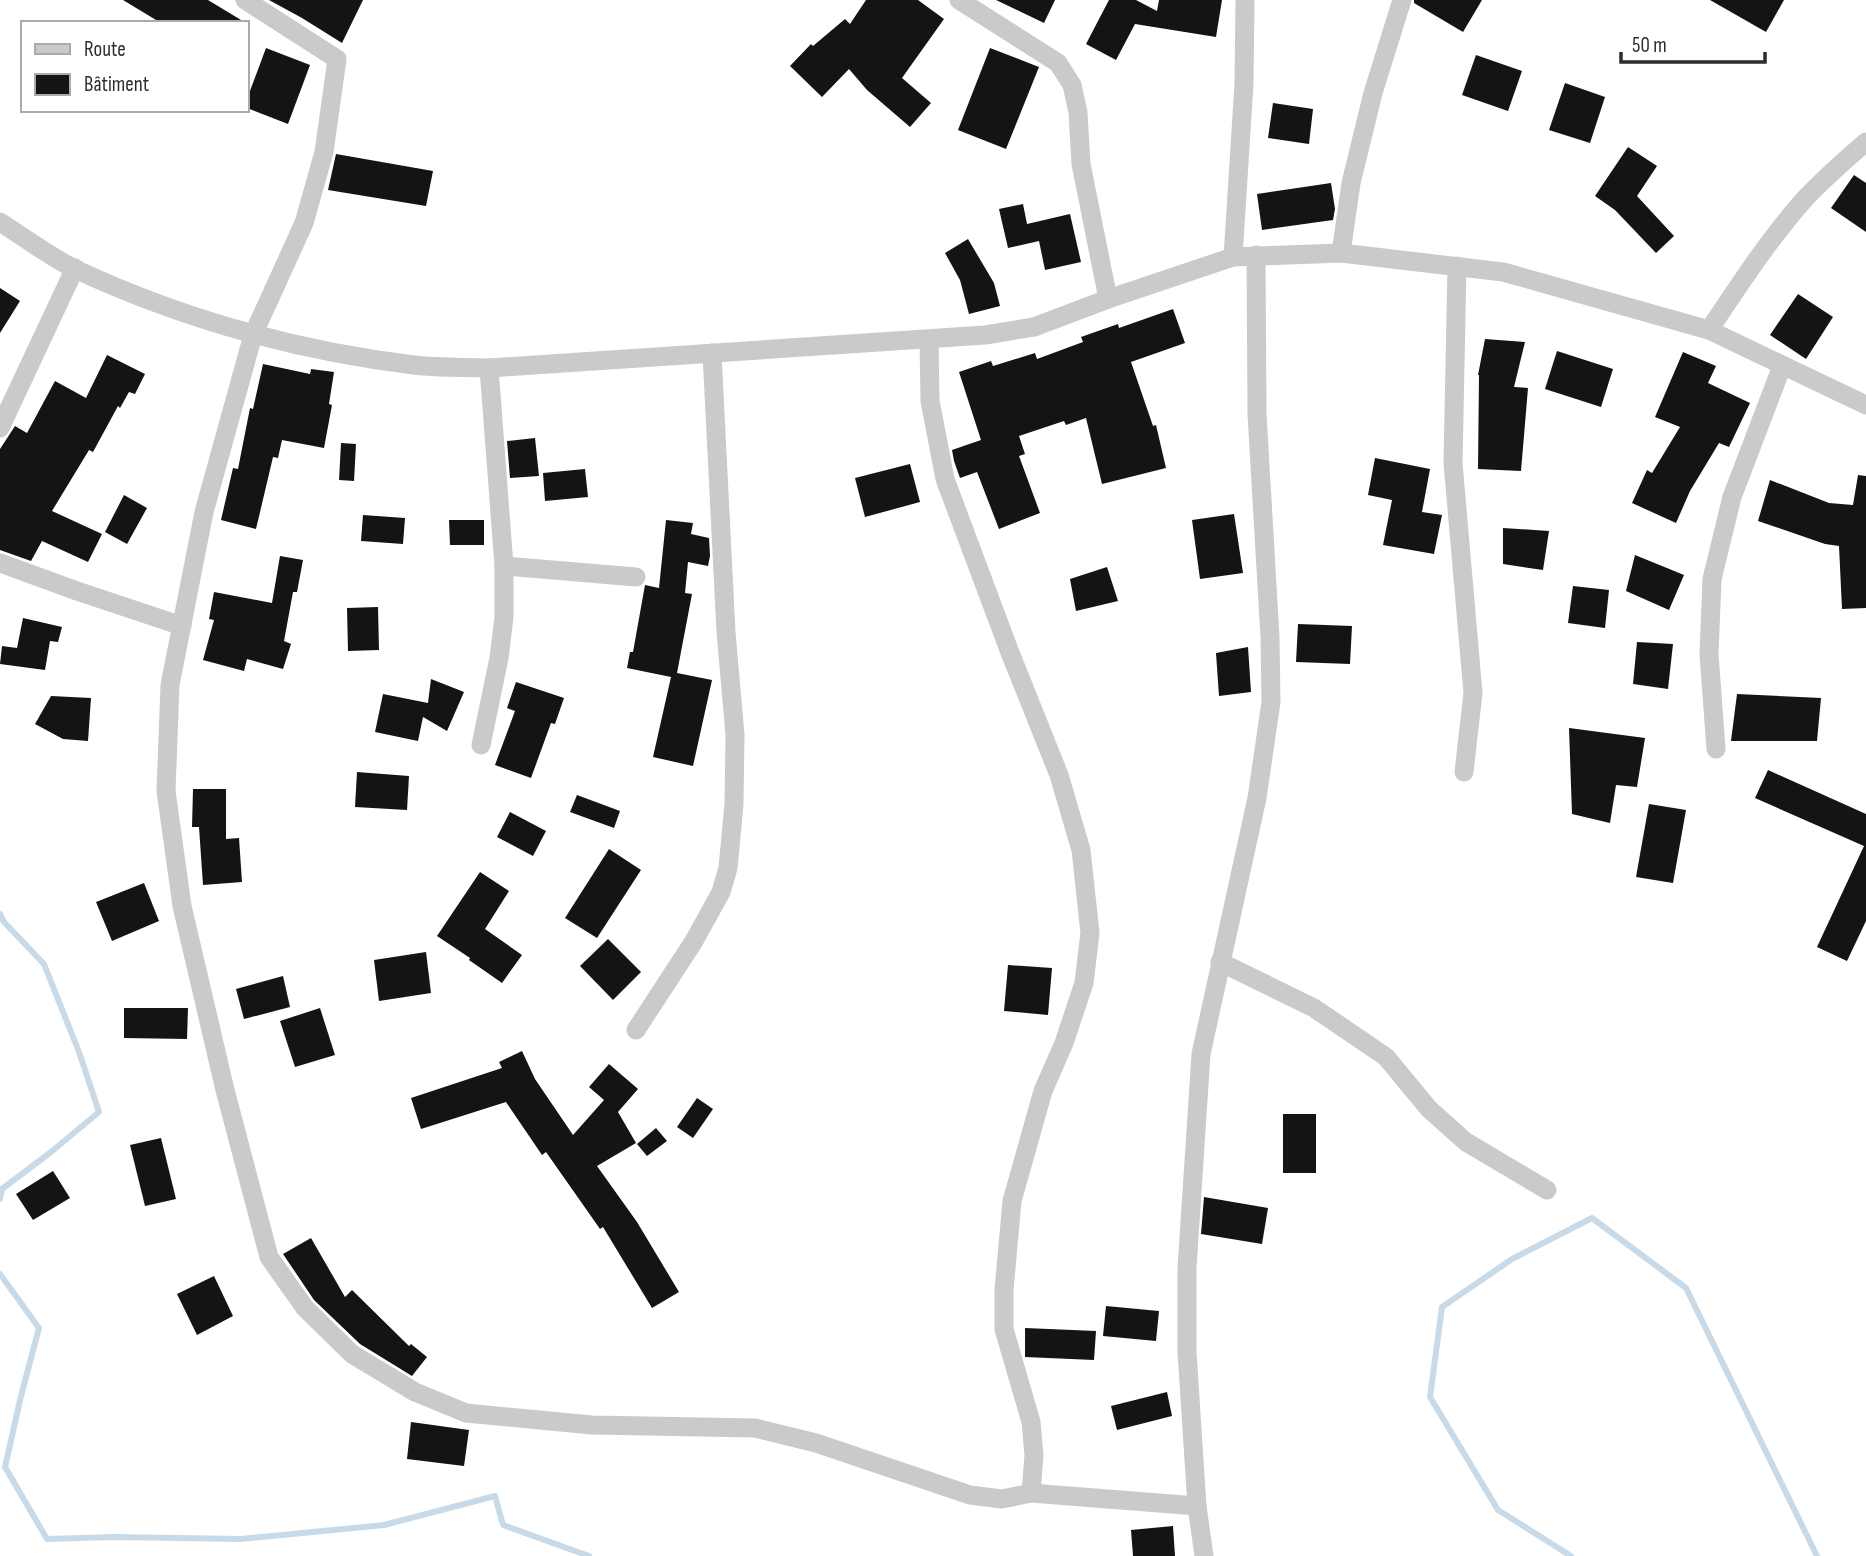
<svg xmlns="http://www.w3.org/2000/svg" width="1866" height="1556" font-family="'Sofia Sans Condensed',sans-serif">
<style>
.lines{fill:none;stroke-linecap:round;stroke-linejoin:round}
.stream{stroke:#c8dae8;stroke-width:6}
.building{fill:#141414}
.minor{stroke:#cacaca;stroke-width:19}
</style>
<rect width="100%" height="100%" fill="#fff"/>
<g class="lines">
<g class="stream">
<polyline points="0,914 4,922 44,964 79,1052 99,1112 51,1152 2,1189 0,1199"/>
<polyline points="0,1274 39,1328 21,1396 5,1467 47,1539 114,1537 241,1539 384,1525 495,1496 503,1525 589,1556"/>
<polyline points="1571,1556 1498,1510 1430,1397 1442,1307 1512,1259 1592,1218 1686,1288 1817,1556"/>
</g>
</g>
<g class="building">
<polygon points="123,0 208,0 246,23 161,23"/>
<polygon points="269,0 363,0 342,43 302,18"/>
<polygon points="866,0 918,0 944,19 902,78 931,103 910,127 867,90 849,69 822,97 790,66 811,44 813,46 845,19 850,24"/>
<polygon points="996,0 1055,0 1044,23"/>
<polygon points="1109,0 1136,0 1157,11 1159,0 1222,0 1216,37 1135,24 1116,60 1086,44"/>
<polygon points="1414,0 1482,0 1463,32 1414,3"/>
<polygon points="1710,0 1784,0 1766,32"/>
<polygon points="266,48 310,65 288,124 247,108 247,99"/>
<polygon points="990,48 1039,67 1006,149 958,130"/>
<polygon points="1476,55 1522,71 1508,111 1462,95"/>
<polygon points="1565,83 1605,97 1590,143 1549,130"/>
<polygon points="1273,103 1313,109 1309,144 1268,138"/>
<polygon points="1628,147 1657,166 1637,196 1674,236 1656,253 1615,210 1595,196"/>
<polygon points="336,154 433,171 426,206 328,190"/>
<polygon points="1854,175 1866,183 1866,232 1831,208"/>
<polygon points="1331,183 1335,209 1333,220 1262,230 1257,194"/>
<polygon points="1023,204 1027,224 1070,214 1081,262 1045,270 1039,241 1008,248 999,209"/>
<polygon points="968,239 994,283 1000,306 969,314 960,280 945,253"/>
<polygon points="0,288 20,301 0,333"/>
<polygon points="1798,294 1833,317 1806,359 1770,335"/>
<polygon points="1173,309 1185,343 1131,362 1153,426 1156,425 1166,468 1102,484 1086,418 1066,425 1064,421 1019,436 1025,454 1019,456 1040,513 999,529 977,472 960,478 954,461 952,450 981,440 959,372 991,361 993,366 1035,353 1037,359 1083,342 1081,337 1118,324 1119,328"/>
<polygon points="1485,339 1525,342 1514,387 1528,388 1521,471 1478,469 1479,375 1478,375"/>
<polygon points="1557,351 1613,369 1601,407 1545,389"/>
<polygon points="1683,352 1716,366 1708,383 1750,403 1729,447 1719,443 1690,491 1676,523 1632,503 1647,470 1652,473 1680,427 1655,417"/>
<polygon points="107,355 145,374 135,394 129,392 120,408 118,406 93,452 89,450 52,511 102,534 88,562 42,541 31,561 0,550 0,449 15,426 27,433 55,381 86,398"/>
<polygon points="263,364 310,374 311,369 334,372 329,404 332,405 324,448 282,440 278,458 273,457 256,529 221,520 233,468 238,469 250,408 253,409"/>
<polygon points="535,438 539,476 510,478 507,441"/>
<polygon points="341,443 356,444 354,481 339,480"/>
<polygon points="1375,458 1430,469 1422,512 1442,515 1434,554 1383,545 1392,500 1368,495"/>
<polygon points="910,464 920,502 865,517 855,478"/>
<polygon points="585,469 588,497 545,501 543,473"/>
<polygon points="1858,475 1866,476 1866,608 1842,609 1839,546 1825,544 1758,521 1770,480 1829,503 1853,505"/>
<polygon points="124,495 147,508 127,544 105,532"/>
<polygon points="1234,514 1243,573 1200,579 1192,520"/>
<polygon points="363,515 405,518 403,544 361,541"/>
<polygon points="449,520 484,520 484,545 450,545"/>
<polygon points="666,520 693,523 691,534 709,538 710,556 708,566 688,562 685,593 692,594 677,673 712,680 693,766 653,757 671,677 627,668 630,652 633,652 645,585 659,588"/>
<polygon points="1503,528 1549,531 1543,570 1503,564"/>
<polygon points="1635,555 1684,575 1669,610 1626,591"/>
<polygon points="280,556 303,560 297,592 293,592 284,641 291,644 283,669 247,659 244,671 203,660 214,620 209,619 214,592 272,603"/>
<polygon points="1107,567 1118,601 1076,611 1070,579"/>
<polygon points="1573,586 1609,590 1605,628 1568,623"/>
<polygon points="378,607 379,650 348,651 347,608"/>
<polygon points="23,618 62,627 58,642 50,641 45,670 0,664 2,646 17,648"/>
<polygon points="1298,624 1352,626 1350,664 1296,662"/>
<polygon points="1637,642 1673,644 1668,689 1633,684"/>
<polygon points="1248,647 1251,692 1219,696 1216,653"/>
<polygon points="431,679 464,692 447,731 423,717 418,741 375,732 383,694 428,703"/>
<polygon points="516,682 564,698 555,724 551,723 531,778 495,765 515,711 507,708"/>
<polygon points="1737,694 1821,698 1817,741 1731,741"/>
<polygon points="51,696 91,698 88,741 63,739 35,724"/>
<polygon points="1569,728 1645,738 1637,787 1616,785 1610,823 1572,814"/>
<polygon points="1768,770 1866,814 1866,921 1847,961 1817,947 1864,846 1755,798"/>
<polygon points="357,772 409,776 407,810 355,807"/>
<polygon points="193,789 226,789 226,839 239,838 242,882 203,885 199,827 192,827"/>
<polygon points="577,795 620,811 614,828 570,812"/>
<polygon points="1649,804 1686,810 1673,883 1636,877"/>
<polygon points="510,812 546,831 533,856 497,837"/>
<polygon points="609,849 641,870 597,938 565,918"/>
<polygon points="480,872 509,891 485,929 522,955 502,983 469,960 470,958 437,936"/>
<polygon points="144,883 159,921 112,941 96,902"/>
<polygon points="608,939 641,972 613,1000 580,966"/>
<polygon points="426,952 431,993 379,1001 374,960"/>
<polygon points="1008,965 1052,968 1048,1015 1004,1011"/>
<polygon points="283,976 290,1007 244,1019 236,989"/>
<polygon points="124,1008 188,1008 187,1039 124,1038"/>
<polygon points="320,1008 335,1055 295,1067 280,1021"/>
<polygon points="522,1051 535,1079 573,1135 604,1100 589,1087 609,1064 638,1089 618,1112 636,1143 597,1166 637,1222 679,1292 652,1308 603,1227 600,1229 546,1152 542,1155 506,1102 421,1129 411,1098 502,1068 499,1062"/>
<polygon points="697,1098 713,1109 693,1138 677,1127"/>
<rect x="1283" y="1114" width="33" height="59"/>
<polygon points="656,1128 667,1141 647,1156 637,1144"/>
<polygon points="161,1138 176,1199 145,1206 130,1145"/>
<polygon points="53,1171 70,1198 33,1220 16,1194"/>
<polygon points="1204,1197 1268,1208 1262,1244 1201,1234"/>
<polygon points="311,1238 345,1297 352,1290 409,1346 411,1344 427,1357 412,1376 360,1344 314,1300 283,1254"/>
<polygon points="214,1276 233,1316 197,1335 177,1294"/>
<polygon points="1106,1306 1159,1311 1156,1341 1103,1336"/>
<polygon points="1025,1328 1096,1331 1094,1360 1025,1357"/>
<polygon points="1167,1392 1172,1416 1117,1430 1111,1406"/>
<polygon points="411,1422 469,1430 464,1466 407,1459"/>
<polygon points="1173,1526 1175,1556 1133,1556 1131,1530"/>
</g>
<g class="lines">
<g class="minor">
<polyline points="245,0 337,59 324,152 304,223 253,335 204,512 170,685 166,791 182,906 225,1090 269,1257 305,1308 352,1354 415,1392 466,1413 592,1425 755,1428 816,1443 970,1495 1002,1499 1031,1493 1197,1506"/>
<polyline points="959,0 1058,63 1072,85 1078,112 1081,164 1108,299"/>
<path d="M0,222C25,238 50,257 77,270C183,319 298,351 414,365C439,368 464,367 489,368L985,335L1034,327L1108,299L1233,257L1341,253L1503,272L1709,330L1866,405"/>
<polyline points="1341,253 1351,183 1373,93 1402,0"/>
<polyline points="1233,257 1244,84 1245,0"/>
<polyline points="1457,266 1453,463 1473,693 1464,772"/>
<path d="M1709,330C1738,287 1767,242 1802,202C1822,180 1844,161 1866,142"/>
<polyline points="929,339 930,401 945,479 1009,650 1059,775 1081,850 1090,933 1084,983 1064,1043 1043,1091 1012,1201 1004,1290 1004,1329 1031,1422 1034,1455 1031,1493"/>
<polyline points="0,428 75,268"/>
<polyline points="0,563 77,591 182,626"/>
<polyline points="504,566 636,577"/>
<polyline points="481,745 499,658 504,617 504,566 489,368"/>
<polyline points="1716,749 1709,654 1712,579 1732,497 1782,366"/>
<polyline points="1220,962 1314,1008 1386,1057 1429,1109 1466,1142 1547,1190"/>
<polyline points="636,1030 694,941 721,892 728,868 734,804 735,735 726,632 712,353"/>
<polyline points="1204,1556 1197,1506 1187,1352 1187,1268 1201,1054 1257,798 1271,702 1270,637 1257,414 1256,255"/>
</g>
</g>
<rect x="21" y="21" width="228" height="91" fill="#ffffff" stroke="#ababab" stroke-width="2"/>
<rect x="35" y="44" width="35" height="10" fill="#cacaca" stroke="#ababab" stroke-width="2"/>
<text x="84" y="56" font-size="21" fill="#2d2d2d">Route</text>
<rect x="35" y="74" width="35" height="21" fill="#141414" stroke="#ababab" stroke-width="2"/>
<text x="84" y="91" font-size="21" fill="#2d2d2d">Bâtiment</text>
<path d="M1621 52v10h144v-10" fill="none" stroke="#2d2d2d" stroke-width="3.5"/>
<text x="1632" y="52" font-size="21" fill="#2d2d2d" stroke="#ffffff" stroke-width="5" paint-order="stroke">50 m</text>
</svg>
